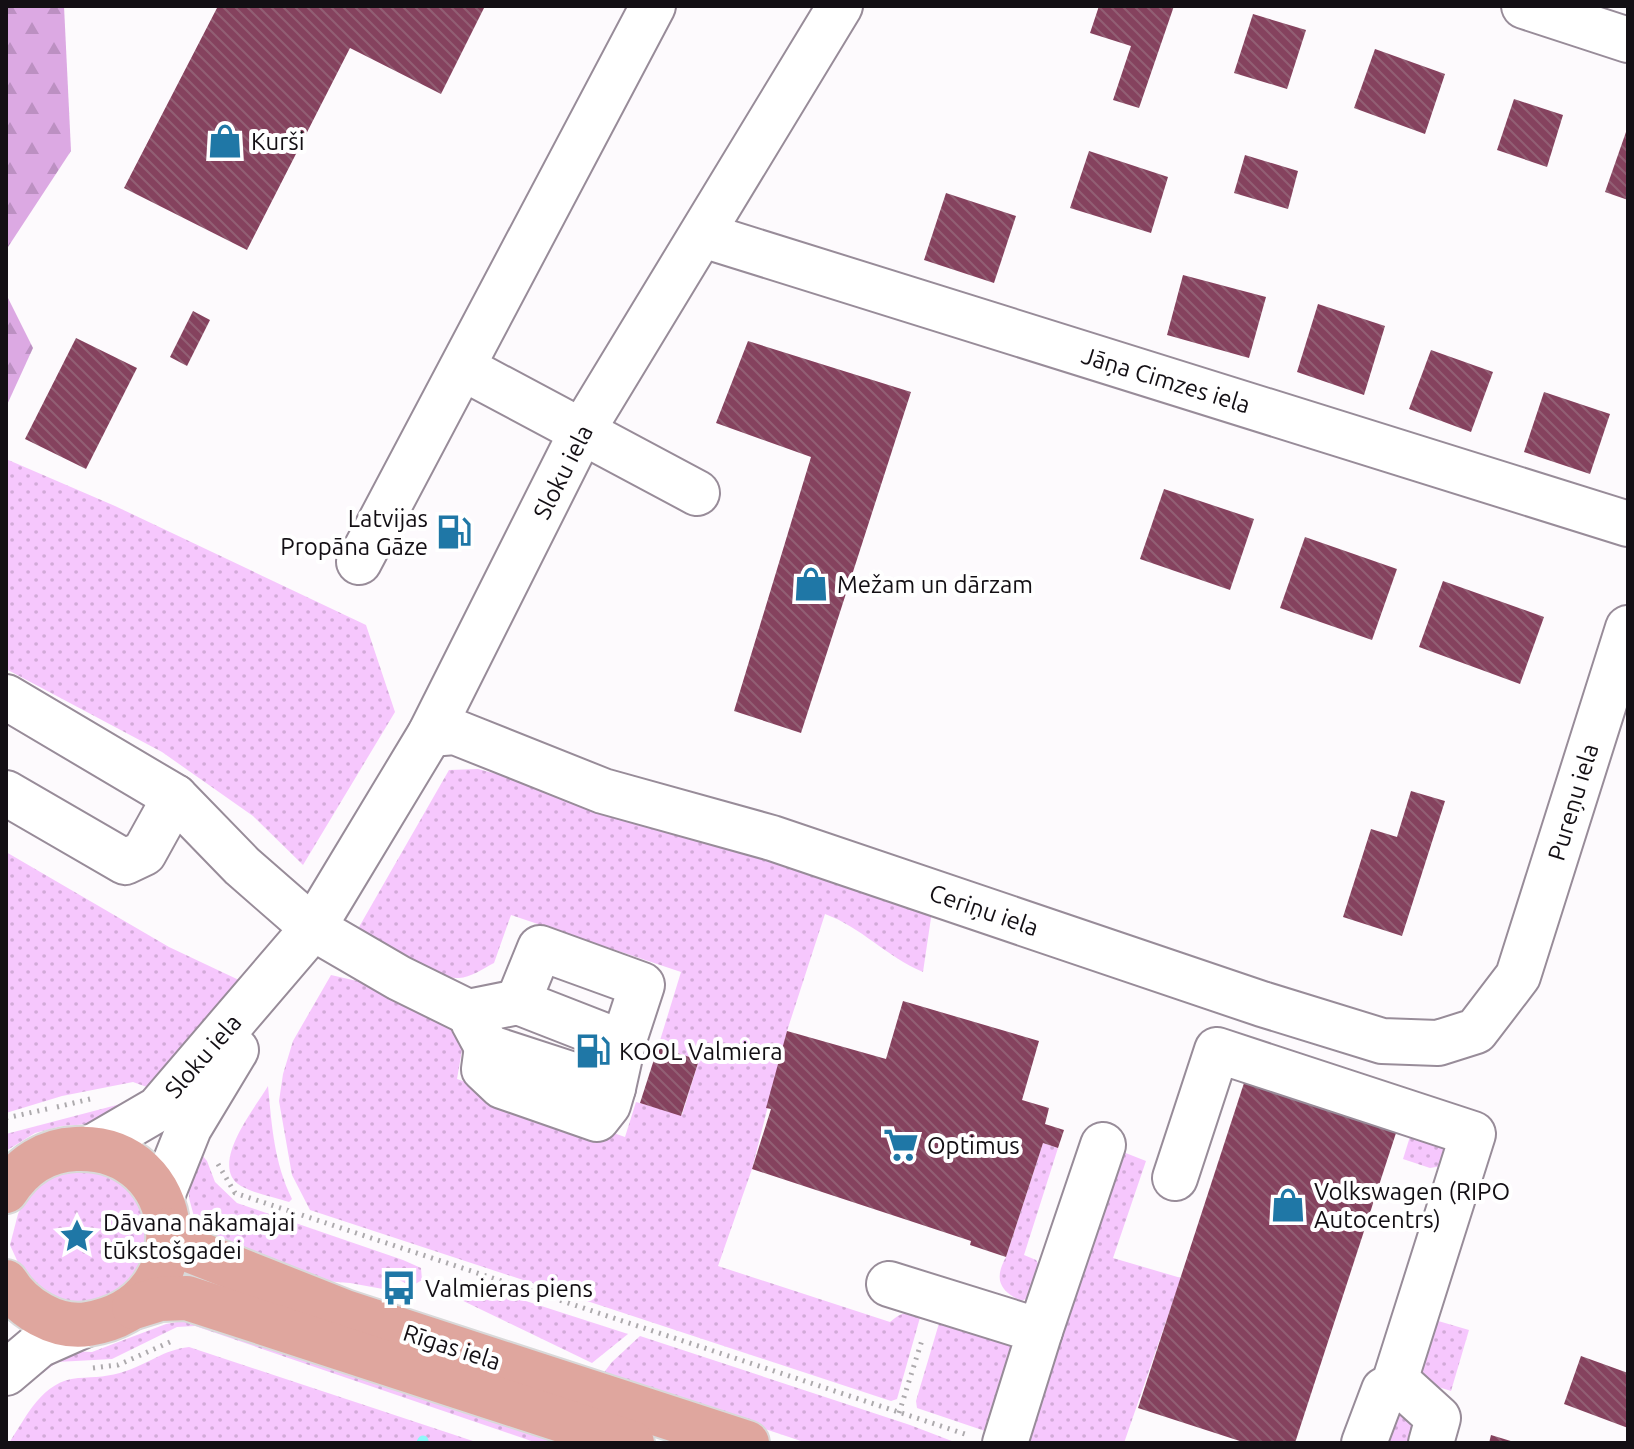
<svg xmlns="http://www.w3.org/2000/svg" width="1634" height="1449" font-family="Ubuntu,sans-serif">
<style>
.grass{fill:url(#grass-dots)}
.forest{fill:url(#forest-firs)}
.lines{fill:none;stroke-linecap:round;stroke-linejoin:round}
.stream{stroke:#8ff7f9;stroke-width:11}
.building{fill:url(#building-back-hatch)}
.minor-casing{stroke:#988c99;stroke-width:48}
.major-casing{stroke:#d9d9d9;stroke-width:48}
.path{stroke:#adaaad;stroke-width:5;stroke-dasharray:2 6;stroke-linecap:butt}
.minor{stroke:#fff;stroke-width:44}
.major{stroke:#dfa69e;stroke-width:44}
.labels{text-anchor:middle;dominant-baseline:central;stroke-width:8;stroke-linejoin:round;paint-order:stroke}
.poi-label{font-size:24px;fill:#130f14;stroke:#fff;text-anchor:start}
.street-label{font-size:24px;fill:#130f14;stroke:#fff}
</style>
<defs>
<pattern id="grass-dots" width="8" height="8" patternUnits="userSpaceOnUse" patternTransform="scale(2)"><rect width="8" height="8" fill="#f6c7fd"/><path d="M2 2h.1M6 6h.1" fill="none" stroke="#d2aad8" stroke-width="1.8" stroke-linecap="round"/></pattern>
<pattern id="forest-firs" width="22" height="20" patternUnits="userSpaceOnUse" patternTransform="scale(2)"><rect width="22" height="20" fill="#dca9e3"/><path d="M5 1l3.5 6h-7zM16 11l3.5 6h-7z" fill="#bc90c2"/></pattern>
<pattern id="building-back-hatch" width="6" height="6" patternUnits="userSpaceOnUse" patternTransform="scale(2)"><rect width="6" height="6" fill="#85425e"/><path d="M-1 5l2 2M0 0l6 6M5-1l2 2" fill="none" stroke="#925f74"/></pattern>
</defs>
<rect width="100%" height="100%" fill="#fdfafd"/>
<g class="grass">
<polygon points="6,459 115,506 366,625 395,712 303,865 253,816 162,752 6,669"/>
<path d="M478,769C632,809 779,867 932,911L923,972C887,957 861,927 825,914L787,1031L752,1169L718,1266L890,1322C901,1313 907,1310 921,1314L897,1399L891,1401L310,1210L292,1175L279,1101L283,1074L293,1041L331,975L357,981L448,1024L462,1050L457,1079L625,1137L636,1102L682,1115L699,1060L658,1047L681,972L511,915L494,963C484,968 470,978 459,978C431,979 380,946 359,927L449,770Z"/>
<polygon points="6,852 169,947 241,981 155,1090 133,1082 62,1096 6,1113"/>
<path d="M268,1086C272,1127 274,1162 292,1199L289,1202C274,1197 255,1194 241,1186C207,1166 256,1107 268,1086Z"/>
<polygon points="132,1101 90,1124 62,1126 35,1133 6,1151 6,1134"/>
<polygon points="1413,1127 1449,1148 1442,1166 1430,1168 1403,1159"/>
<path d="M1043,1143L1058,1148L1024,1255L1036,1260L1043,1271L1036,1295L1021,1301C999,1290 994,1279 1006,1257Z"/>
<polygon points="197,1149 207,1161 215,1182 237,1203 403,1260 421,1268 422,1280 412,1286 388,1275 383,1289 350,1283 312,1280 215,1244 196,1224 189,1198 189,1168"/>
<polygon points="1118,1150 1146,1161 1113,1258 1181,1278 1124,1443 1026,1443"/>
<polygon points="80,1170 114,1177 142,1204 151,1233 142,1267 123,1293 90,1307 53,1301 26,1280 10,1245 18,1214 26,1198 46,1179"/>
<polygon points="458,1279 628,1334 592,1363 453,1296 449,1288 450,1282"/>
<polygon points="1428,1318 1469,1330 1451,1391 1423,1382 1415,1370"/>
<polygon points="193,1319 561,1441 559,1443 537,1443 195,1326 177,1327 112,1359 57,1362 31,1382 21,1377 70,1351 92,1352 166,1324"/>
<polygon points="940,1320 1009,1341 1018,1363 991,1433 917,1408 916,1401"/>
<polygon points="640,1336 910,1425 957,1443 807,1443 602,1375 612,1362"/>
<path d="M189,1347L479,1443H9C27,1416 42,1381 78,1378C95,1377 109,1377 126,1371C150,1363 163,1350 189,1347Z"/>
<polygon points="1393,1407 1422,1414 1419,1443 1378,1443"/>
</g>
<g class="forest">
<polygon points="6,6 64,6 71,151 6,250"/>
<polygon points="6,294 33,348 6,407"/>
</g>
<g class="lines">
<polyline class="stream" points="422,1443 423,1441"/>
</g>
<g class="building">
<polygon points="218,6 485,6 441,94 350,48 247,250 124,188"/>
<polygon points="1099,6 1174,6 1139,108 1113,100 1131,46 1090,33"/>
<polygon points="1253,14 1306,30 1287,89 1234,73"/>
<polygon points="1375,49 1445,74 1425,134 1354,108"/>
<polygon points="1514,99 1563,115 1547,167 1497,150"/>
<polygon points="1626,132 1628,133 1628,200 1605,192"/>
<polygon points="1089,151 1168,177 1151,233 1070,208"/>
<polygon points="1245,155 1298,171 1288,209 1234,193"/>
<polygon points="946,193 1016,216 994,283 924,260"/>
<polygon points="1183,275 1266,297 1249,358 1167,335"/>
<polygon points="1318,304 1385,326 1364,395 1297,372"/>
<polygon points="193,311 210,320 187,366 170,357"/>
<polygon points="76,338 137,368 86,469 25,439"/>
<polygon points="748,341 911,392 801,733 734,711 811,457 716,423"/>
<polygon points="1431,350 1493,372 1471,432 1409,409"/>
<polygon points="1544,392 1610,414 1590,474 1524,452"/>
<polygon points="1164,489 1254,519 1230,590 1140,559"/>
<polygon points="1305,537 1397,569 1372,640 1280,608"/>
<polygon points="1443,581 1544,617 1520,684 1419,647"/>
<polygon points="1411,791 1445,801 1402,936 1343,917 1371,829 1397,837"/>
<polygon points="903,1001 1039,1041 1022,1100 1049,1108 1045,1124 1064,1130 1058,1148 1043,1143 1006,1257 970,1245 971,1241 752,1169 771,1109 766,1108 787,1031 886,1059"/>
<polygon points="658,1047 699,1060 681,1116 640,1103"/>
<polygon points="1244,1083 1396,1133 1295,1443 1246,1443 1138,1408"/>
<polygon points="1581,1356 1628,1373 1628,1428 1564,1404"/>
<polygon points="1491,1435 1514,1442 1514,1443 1489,1443"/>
</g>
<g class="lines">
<g class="minor-casing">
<g id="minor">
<polyline points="1524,6 1628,40"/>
<polyline points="703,235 1628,524"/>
<polyline points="463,368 697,493"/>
<polyline points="359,562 653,6"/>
<polyline points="6,697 175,797 242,866 313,928 399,978 468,1012 518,1002 623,1043"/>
<polyline points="430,734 455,732 603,791 772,838 1262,1004 1382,1041 1438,1043 1476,1031 1518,976 1628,628"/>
<polyline points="6,793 125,862 144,853 175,797"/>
<polyline points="473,1021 487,1047 613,1088"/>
<polyline points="487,1047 484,1069 502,1086 597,1119 608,1105 613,1088 623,1043 642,985 540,948 518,1002"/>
<polyline points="91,1148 158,1109 313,928 430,734 582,431 840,6"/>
<polyline points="1175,1178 1217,1050 1473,1134 1392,1390"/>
<polyline points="161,1198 189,1128 236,1050"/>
<polyline points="889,1284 1040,1331 1005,1443"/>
<polyline points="1040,1331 1103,1145"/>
<polyline points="6,1373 39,1345 84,1325"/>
<polyline points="1364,1443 1384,1390 1406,1389 1438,1418 1431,1443"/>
</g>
</g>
<g class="major-casing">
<g id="major">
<path d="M6,1191C22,1166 46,1150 76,1149C187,1144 206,1305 88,1324C56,1329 22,1308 6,1282"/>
<polyline points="168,1230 189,1250 345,1312 747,1443"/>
<polyline points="134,1307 160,1299 187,1298 632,1443"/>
</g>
</g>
<g class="path">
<polyline points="57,1107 90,1099"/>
<polyline points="6,1118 47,1109"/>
<polyline points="218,1164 235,1193 968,1435"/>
<polyline points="93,1368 118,1365 170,1342"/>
<polyline points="899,1413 923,1337"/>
</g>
<use href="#minor" class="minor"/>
<use href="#major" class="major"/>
</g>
<defs>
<g id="shop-bare" transform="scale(2.76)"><path d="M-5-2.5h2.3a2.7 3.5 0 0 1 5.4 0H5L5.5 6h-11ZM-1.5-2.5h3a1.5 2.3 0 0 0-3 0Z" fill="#1f77a6" stroke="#fff" stroke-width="2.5" paint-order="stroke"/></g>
<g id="fuel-bare" transform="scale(2.76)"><path d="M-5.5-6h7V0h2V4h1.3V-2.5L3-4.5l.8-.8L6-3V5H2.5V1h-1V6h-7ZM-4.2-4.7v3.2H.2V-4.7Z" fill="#1f77a6" stroke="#fff" stroke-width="2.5" paint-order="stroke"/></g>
<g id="supermarket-bare" transform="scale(2.76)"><path d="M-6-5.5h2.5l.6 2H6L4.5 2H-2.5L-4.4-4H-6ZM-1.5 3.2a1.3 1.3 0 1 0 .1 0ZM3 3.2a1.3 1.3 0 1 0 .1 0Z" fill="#1f77a6" stroke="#fff" stroke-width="2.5" paint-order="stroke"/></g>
<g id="sight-bare" transform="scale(2.76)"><path d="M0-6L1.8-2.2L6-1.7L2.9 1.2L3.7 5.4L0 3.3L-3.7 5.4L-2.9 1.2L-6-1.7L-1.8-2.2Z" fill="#1f77a6" stroke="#fff" stroke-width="2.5" paint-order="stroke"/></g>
<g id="bus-bare" transform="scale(2.76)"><path d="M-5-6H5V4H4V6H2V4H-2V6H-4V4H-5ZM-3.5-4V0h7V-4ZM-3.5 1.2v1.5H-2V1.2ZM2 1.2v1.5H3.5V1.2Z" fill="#1f77a6" stroke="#fff" stroke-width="2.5" paint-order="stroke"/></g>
</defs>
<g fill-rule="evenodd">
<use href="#shop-bare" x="225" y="141"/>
<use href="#fuel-bare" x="454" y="532"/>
<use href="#shop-bare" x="811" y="584"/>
<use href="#fuel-bare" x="593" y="1051"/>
<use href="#supermarket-bare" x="901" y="1145"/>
<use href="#shop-bare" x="1288" y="1205"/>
<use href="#sight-bare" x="77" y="1236"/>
<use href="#bus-bare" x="399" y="1288"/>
</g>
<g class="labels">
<g class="poi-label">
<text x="251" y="141">Kurši</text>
<text x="428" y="518" text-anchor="end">Latvijas<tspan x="428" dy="28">Propāna Gāze</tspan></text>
<text x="837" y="584">Mežam un dārzam</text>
<text x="619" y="1051">KOOL Valmiera</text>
<text x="927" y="1145">Optimus</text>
<text x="1314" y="1191">Volkswagen (RIPO<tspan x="1314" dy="28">Autocentrs)</tspan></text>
<text x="103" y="1222">Dāvana nākamajai<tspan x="103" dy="28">tūkstošgadei</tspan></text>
<text x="425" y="1288">Valmieras piens</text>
</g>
<g class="street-label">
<text transform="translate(1166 380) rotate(17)">Jāņa Cimzes iela</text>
<text transform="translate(563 472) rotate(-63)">Sloku iela</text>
<text transform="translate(1573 802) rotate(-73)">Pureņu iela</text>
<text transform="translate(984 910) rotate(19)">Ceriņu iela</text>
<text transform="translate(203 1056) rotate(-49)">Sloku iela</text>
<text transform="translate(452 1347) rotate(18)">Rīgas iela</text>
</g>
</g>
<rect width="1634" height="1449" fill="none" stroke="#130f14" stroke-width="16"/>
</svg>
